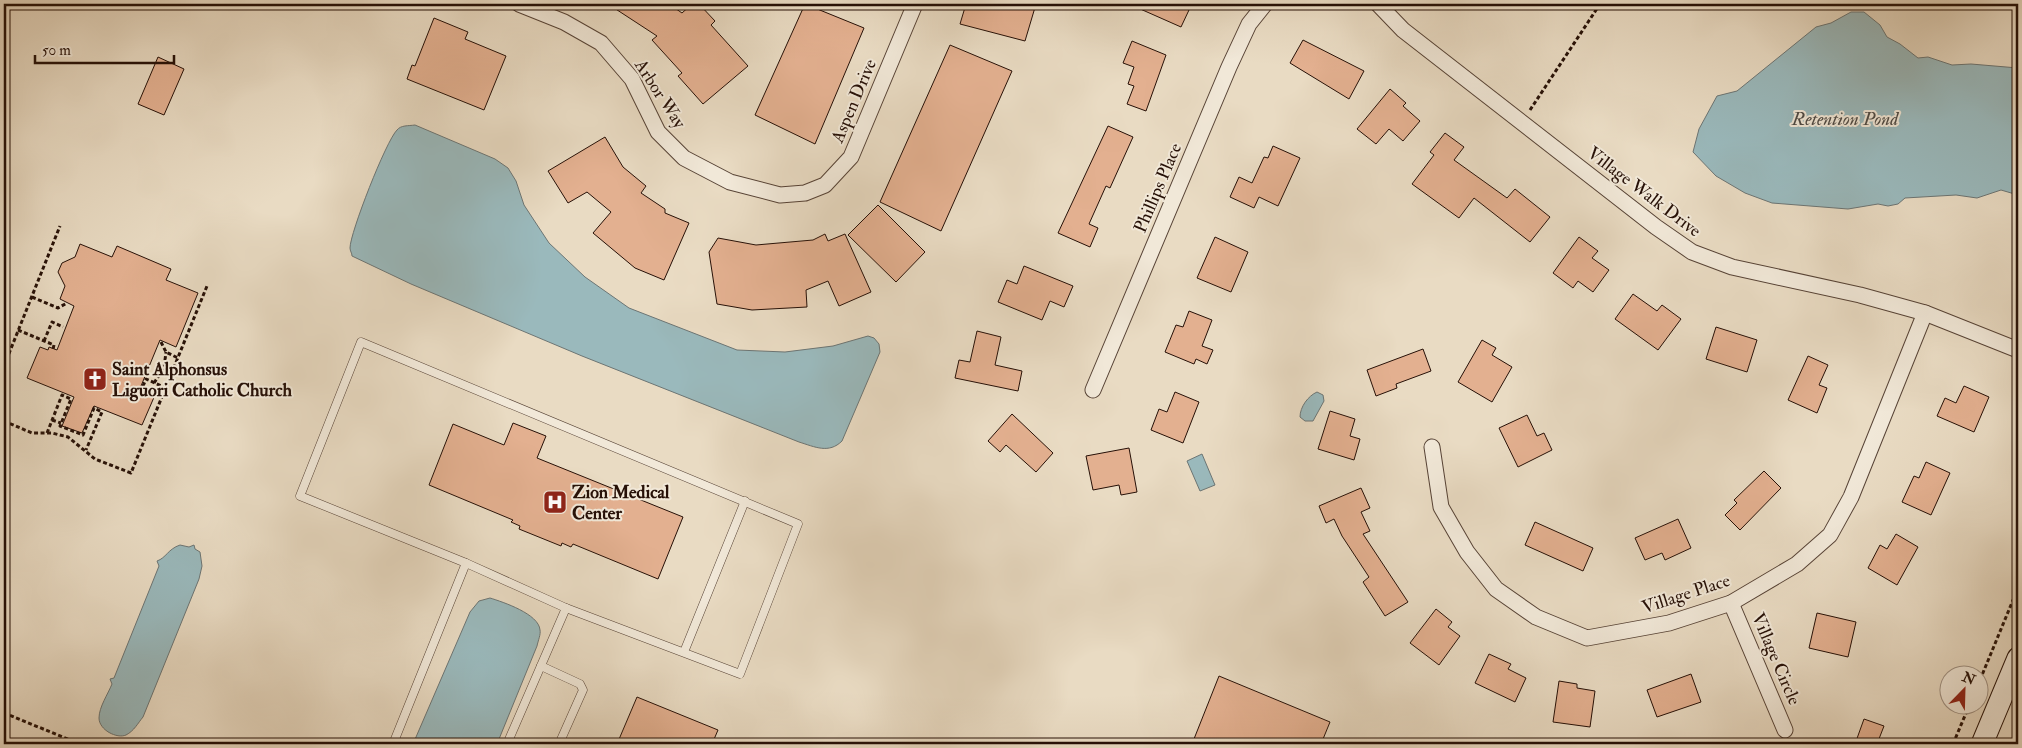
<svg xmlns="http://www.w3.org/2000/svg" width="2022" height="748" font-family="'IM FELL Double Pica',serif">
<style>
.water{fill:#9ab9bc;stroke:#6c7574}
.building{fill:#e3b090;stroke:#261007}
.lines{fill:none;stroke-linecap:round;stroke-linejoin:round}
.lane-casing{stroke:#574336;stroke-width:9}
.street-casing{stroke:#574336;stroke-width:17}
.secondary-casing{stroke:#261007;stroke-width:23}
.path{stroke:#261007;stroke-width:3;stroke-dasharray:4 2.5;stroke-linecap:butt}
.lane{stroke:#f1e8d8;stroke-width:8}
.street{stroke:#f1e8d8;stroke-width:15}
.secondary{stroke:#f1e8d8;stroke-width:21}
.labels{text-anchor:middle;dominant-baseline:central;stroke-width:4;stroke-linejoin:round;paint-order:stroke}
.street-label{font-size:18px;fill:#261007;stroke:#f1e8d8}
.poi-label{font-size:18px;font-weight:bold;fill:#261007;stroke:#f1e8d8;text-anchor:start}
.water-label{font-size:19px;font-style:italic;fill:#4f4b46;stroke:#f1e8d8}
</style>
<rect width="100%" height="100%" fill="#e9dbc3"/>
<filter id="stains"><feTurbulence type="fractalNoise" baseFrequency=".004" numOctaves="4"/><feColorMatrix values="0 0 0 0 .2 0 0 0 0 .09 0 0 0 0 .02 0 0 0 .5 -.17"/></filter>
<radialGradient id="worn" r=".72"><stop offset=".6" stop-color="#630" stop-opacity="0"/><stop offset="1" stop-color="#630" stop-opacity=".3"/></radialGradient>
<g class="water">
<polygon points="1851,12 1864,12 1880,25 1887,37 1900,44 1918,58 1928,57 1952,65 1971,64 2018,68 2018,195 2001,190 1977,198 1956,195 1905,198 1898,204 1888,206 1878,204 1848,209 1772,203 1745,193 1716,176 1693,152 1699,129 1717,96 1737,91 1816,27 1831,23"/>
<path d="M415,125L495,159L508,168L516,181L524,205L549,243L585,277L629,308L737,350L785,352L833,346L868,336L874,338L879,344L880,352L842,441C829,454 815,447 799,442L582,356L411,284L352,256C352,253 350,251 350,248C350,233 386,141 397,130C401,125 408,126 415,125Z"/>
<path d="M1317,392L1323,395L1324,401L1313,421H1305L1300,417C1300,407 1308,396 1317,392Z"/>
<polygon points="1202,454 1215,485 1200,491 1187,461"/>
<path d="M180,545L189,547L194,545L195,549L200,552L202,566L199,579L143,717C138,723 134,731 126,735C117,739 99,730 99,718C99,707 108,694 112,684L110,679L114,678L159,566L157,561C166,558 168,549 180,545Z"/>
<path d="M490,598C503,602 539,614 540,630C541,634 538,641 537,646L497,744H413L470,612L479,601Z"/>
</g>
<g class="building">
<polygon points="608,4 669,4 682,13 692,4 699,4 715,21 711,25 748,66 703,104 678,76 682,73 652,40 657,36"/>
<polygon points="805,4 864,28 815,144 755,115"/>
<polygon points="966,4 1036,4 1025,41 960,24"/>
<polygon points="1129,4 1175,4 1189,10 1181,27"/>
<polygon points="434,18 468,32 465,39 506,56 484,110 407,79 412,65 415,66"/>
<polygon points="1303,40 1364,71 1349,99 1290,63"/>
<polygon points="1132,41 1166,55 1146,111 1127,104 1134,86 1128,84 1134,67 1123,63"/>
<polygon points="950,45 1012,71 941,231 880,202"/>
<polygon points="158,57 184,69 164,115 138,104"/>
<polygon points="1390,89 1406,103 1403,106 1420,121 1403,141 1389,129 1376,144 1357,129"/>
<polygon points="1108,126 1133,137 1110,188 1106,186 1089,224 1098,228 1090,247 1058,233"/>
<polygon points="1445,133 1464,147 1454,160 1507,198 1515,189 1550,217 1530,242 1474,198 1459,218 1412,184 1434,155 1430,152"/>
<polygon points="605,137 623,167 646,186 641,193 665,209 665,213 689,223 664,280 635,268 593,233 611,212 587,192 568,203 548,171"/>
<polygon points="1273,146 1300,158 1278,206 1259,197 1254,208 1230,197 1239,177 1252,183 1264,157 1268,158"/>
<polygon points="878,205 925,252 896,282 848,235"/>
<polygon points="825,234 828,241 845,234 871,292 839,306 828,281 806,290 807,307 752,310 717,304 709,252 718,238 756,245 813,240"/>
<polygon points="1215,237 1248,252 1231,292 1197,278"/>
<polygon points="1579,237 1598,251 1592,258 1609,270 1593,292 1578,281 1573,288 1553,273"/>
<polygon points="80,244 112,257 117,246 171,269 166,280 198,293 176,347 160,340 141,386 155,395 142,425 94,406 82,433 62,426 74,397 27,378 40,347 48,350 49,347 57,350 74,306 60,299 65,286 58,272 62,263 75,257"/>
<polygon points="1024,266 1073,286 1064,307 1050,301 1042,320 998,302 1007,280 1017,284"/>
<polygon points="1633,294 1657,311 1662,305 1681,319 1658,350 1615,319"/>
<polygon points="1189,311 1212,320 1202,346 1213,350 1207,364 1196,359 1194,364 1165,352 1176,325 1183,327"/>
<polygon points="1716,327 1757,340 1747,372 1706,359"/>
<polygon points="977,331 1001,337 995,365 1022,371 1018,391 955,378 959,360 970,362"/>
<polygon points="1482,340 1496,348 1492,355 1512,367 1492,402 1458,382"/>
<polygon points="1423,349 1431,371 1396,384 1397,388 1376,396 1367,370"/>
<polygon points="1808,356 1828,365 1819,385 1827,388 1817,413 1788,400"/>
<polygon points="1964,386 1989,397 1974,432 1937,416 1945,398 1956,403"/>
<polygon points="1175,392 1199,402 1183,443 1151,430 1159,409 1167,412"/>
<polygon points="1330,411 1355,419 1350,436 1360,439 1354,460 1318,449"/>
<polygon points="1012,414 1053,453 1036,472 1006,445 1000,452 988,441"/>
<polygon points="1527,415 1537,436 1544,433 1552,450 1518,467 1499,428"/>
<polygon points="513,423 546,436 537,458 683,517 658,579 573,544 571,547 562,543 561,546 519,529 520,526 511,522 513,520 429,485 453,424 504,445"/>
<polygon points="1129,448 1137,492 1121,495 1119,485 1093,490 1086,456"/>
<polygon points="1926,462 1950,473 1931,515 1902,502 1914,476 1919,478"/>
<polygon points="1764,471 1781,488 1740,530 1725,515 1737,503 1734,500"/>
<polygon points="1361,488 1370,508 1361,512 1370,531 1363,534 1408,602 1385,616 1363,582 1369,577 1342,536 1334,519 1326,523 1319,506"/>
<polygon points="1678,519 1691,548 1665,560 1662,553 1645,560 1635,538"/>
<polygon points="1535,522 1593,548 1583,571 1525,545"/>
<polygon points="1896,534 1918,547 1897,585 1868,568 1880,545 1887,549"/>
<polygon points="1436,609 1452,622 1448,627 1460,636 1439,665 1410,643"/>
<polygon points="1817,613 1856,622 1848,657 1809,648"/>
<polygon points="1489,654 1511,664 1508,669 1526,678 1515,702 1475,683"/>
<polygon points="1691,674 1701,702 1657,717 1647,690"/>
<polygon points="1219,676 1330,722 1321,744 1192,744"/>
<polygon points="1559,681 1577,684 1577,688 1595,691 1590,727 1553,722"/>
<polygon points="637,697 718,730 712,744 617,744"/>
<polygon points="1864,719 1884,726 1877,744 1855,744"/>
</g>
<g class="lines">
<g class="lane-casing">
<g id="lane">
<polyline points="466,563 566,608"/>
<polyline points="684,652 745,501"/>
<polyline points="541,666 580,684 583,690 559,744"/>
<polyline points="393,744 466,563 300,496 361,342 798,524 740,674 566,608 507,744"/>
</g>
</g>
<g class="street-casing">
<g id="street">
<polyline points="519,4 564,22 601,43 632,79 658,132 684,158 730,182 780,195 805,193 825,185 851,157 915,4"/>
<polyline points="1378,4 1403,30 1656,227 1692,252 1732,267 1860,295 1925,313 2018,350"/>
<polyline points="1093,390 1229,67 1249,24 1265,4"/>
<polyline points="1432,447 1441,507 1467,552 1496,589 1536,617 1587,638 1669,623 1731,603 1797,564 1830,535 1851,497 1925,313"/>
<polyline points="1731,603 1785,730"/>
</g>
</g>
<g class="secondary-casing">
<polyline id="secondary" points="1982,744 2018,658"/>
</g>
<g class="path">
<polyline points="1530,110 1600,4"/>
<polyline points="32,297 58,308 67,303"/>
<polyline points="18,330 54,345 53,349"/>
<polyline points="44,341 52,322 63,327"/>
<polyline points="161,342 166,352 178,358"/>
<polyline points="4,366 60,226"/>
<polyline points="154,383 164,368 166,352"/>
<polyline points="143,386 146,379 166,388"/>
<polyline points="52,420 61,423"/>
<polyline points="4,421 32,433 52,433 68,437 95,459 131,473 207,286"/>
<polyline points="47,433 62,395 71,399 60,426 83,435 94,408 102,412 86,450"/>
<polyline points="1980,680 2018,588"/>
<polyline points="4,713 80,744"/>
<polyline points="1953,744 1969,706"/>
</g>
<use href="#lane" class="lane"/>
<use href="#street" class="street"/>
<use href="#secondary" class="secondary"/>
</g>
<defs>
<g id="church-square" transform="scale(1.25)"><rect x="-9" y="-9" width="18" height="18" rx="4" fill="#8f2418" stroke="#f1e8d8"/><path d="M-1.2-6h2.4v3.5h3.3v2.4h-3.3V6h-2.4V-.1h-3.3v-2.4h3.3Z" fill="#fff"/></g>
<g id="hospital-square" transform="scale(1.25)"><rect x="-9" y="-9" width="18" height="18" rx="4" fill="#8f2418" stroke="#f1e8d8"/><path d="M-5-5h3v3.5h4V-5h3V5h-3V1.5h-4V5h-3Z" fill="#fff"/></g>
</defs>
<g fill-rule="evenodd">
<use href="#church-square" x="95" y="379"/>
<use href="#hospital-square" x="555" y="502"/>
</g>
<g class="labels">
<g class="street-label">
<text transform="translate(660 94) rotate(57)">Arbor Way</text>
<text transform="translate(854 101) rotate(-67)">Aspen Drive</text>
<text transform="translate(1158 188) rotate(-67)">Phillips Place</text>
<text transform="translate(1644 192) rotate(37)">Village Walk Drive</text>
<text transform="translate(1686 594) rotate(-18)">Village Place</text>
<text transform="translate(1776 659) rotate(67)">Village Circle</text>
</g>
<g class="poi-label">
<text x="112" y="369">Saint Alphonsus<tspan x="112" dy="21">Liguori Catholic Church</tspan></text>
<text x="572" y="492">Zion Medical<tspan x="572" dy="21">Center</tspan></text>
</g>
<g class="water-label">
<text x="1845" y="119">Retention Pond</text>
</g>
</g>
<rect width="2022" height="748" fill="none" stroke="#e9dbc3" stroke-width="20"/>
<rect x="5" y="5" width="2012" height="738" fill="none" stroke="#261007" stroke-width="2.5"/>
<rect x="10" y="10" width="2002" height="728" fill="none" stroke="#261007"/>
<g transform="translate(1964 690) rotate(23)"><circle r="24" fill="#f1e8d8" stroke="#a09284"/>
<path d="M0-4L9 19L0 12L-9 19Z" fill="#8f2418"/>
<text y="-8" font-size="14" font-weight="bold" text-anchor="middle" fill="#261007">N</text>
</g>
<path d="M35 55v8h139v-8" fill="none" stroke="#261007" stroke-width="2.5"/>
<text x="42" y="55" font-size="15" fill="#261007" stroke="#f1e8d8" stroke-width="4" paint-order="stroke">50 m</text>
<rect width="100%" height="100%" filter="url(#stains)"/>
<rect width="100%" height="100%" fill="url(#worn)"/>
</svg>
